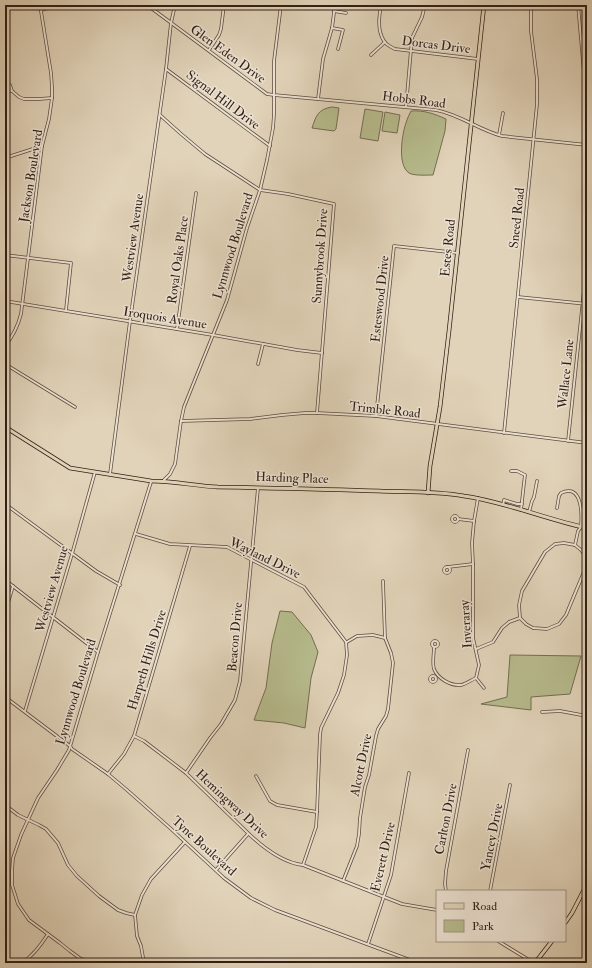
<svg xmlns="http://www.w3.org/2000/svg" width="592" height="968" font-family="'IM FELL Double Pica',serif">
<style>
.green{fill:#b6bb8d;stroke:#746d52}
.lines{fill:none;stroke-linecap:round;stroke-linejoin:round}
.minor-casing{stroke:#5d4c3f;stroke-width:3.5}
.major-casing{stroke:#311f16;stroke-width:4.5}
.minor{stroke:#ece2d2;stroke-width:2}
.major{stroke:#e1d3b9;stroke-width:3}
.labels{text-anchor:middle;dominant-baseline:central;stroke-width:3;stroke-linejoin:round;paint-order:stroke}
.street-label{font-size:13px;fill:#311f16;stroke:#ece2d2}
</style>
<rect width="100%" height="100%" fill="#e1d3b9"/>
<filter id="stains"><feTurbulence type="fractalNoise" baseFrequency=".005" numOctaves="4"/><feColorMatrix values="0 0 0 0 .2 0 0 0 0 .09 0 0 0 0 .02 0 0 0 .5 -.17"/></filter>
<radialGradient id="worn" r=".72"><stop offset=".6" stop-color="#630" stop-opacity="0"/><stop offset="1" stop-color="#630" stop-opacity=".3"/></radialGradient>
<g class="green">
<path d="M332,107L339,108L336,129L334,131L312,128C316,116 318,109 332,107Z"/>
<polygon points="365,109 383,112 378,141 360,138"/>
<path d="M411,111C424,110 435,114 446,119L445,131L433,175C427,175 414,176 409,173C397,165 402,134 406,123C407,119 409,115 411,111Z"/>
<polygon points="385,112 400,115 397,133 382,131"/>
<polygon points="280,611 292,612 311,635 318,652 311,678 305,728 284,723 254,720 266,688 272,643"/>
<polygon points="510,655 581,656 570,694 531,697 531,710 481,704 507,697"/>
</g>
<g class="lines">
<g class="minor-casing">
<g id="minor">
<path d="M147,5L267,94L274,95L436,110C461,115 479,130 502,136L587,145"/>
<path d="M381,5C379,17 377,30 384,41C386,45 391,47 395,49L478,59"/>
<polyline points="578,5 587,107"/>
<polyline points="41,10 59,5"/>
<polyline points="334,11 346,13"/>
<polyline points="332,28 343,30 338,49"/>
<polyline points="209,50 219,35 221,29 224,5"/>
<polyline points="371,55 385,42"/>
<polyline points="166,69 270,146"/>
<polyline points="5,87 7,84 10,85 12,91"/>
<polyline points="5,89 12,91 19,97 24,99 39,99 52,98"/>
<polyline points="318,99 323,59 332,28 335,5"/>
<polyline points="406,107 412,38 422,17 425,5"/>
<polyline points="160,115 180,133 205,154 231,171 260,190 288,194 334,204 317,413"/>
<polyline points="499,135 503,113"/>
<polyline points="5,158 42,146"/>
<polyline points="5,255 71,263 66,310"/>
<polyline points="518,297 587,304"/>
<polyline points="5,301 213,335 297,350 322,353"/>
<polyline points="177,329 196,193"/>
<path d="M5,346C13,336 18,326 21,314L42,146L49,119L52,98V87L51,73L40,5"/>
<polyline points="5,364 75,407"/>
<polyline points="258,364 263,344"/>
<polyline points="376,416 394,246 458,253"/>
<polyline points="181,421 250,419 282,415 305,413 317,413 376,416 587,443"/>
<polyline points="504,433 537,104 537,79 531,31 531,5"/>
<polyline points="568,441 587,262"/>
<polyline points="511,471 517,471 525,475 524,483 521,510"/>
<polyline points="110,474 130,321 166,69 171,23 175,5"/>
<polyline points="163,481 170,474 175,464 181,421 184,407 227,300 247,228 260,190 267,160 273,128 274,114 274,61 281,5"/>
<polyline points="5,504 96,571 120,585"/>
<polyline points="503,505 504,500 517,504 522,504"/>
<path d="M557,508L559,496L561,493C582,483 582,513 581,526"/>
<polyline points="529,512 532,501 534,497 537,481"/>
<circle cx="455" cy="519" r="3"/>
<polyline points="458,519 474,521"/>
<polyline points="136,534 170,544 227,547 304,587 346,642 347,655 344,675 338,693 321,728 320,735 317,812 316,827 303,865"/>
<polygon points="564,543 575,545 581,550 586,557 586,567 566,615 559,624 547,629 533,628 526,624 520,618 519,605 522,591 545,552 555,544"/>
<polyline points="575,545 578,531 581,527"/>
<polyline points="448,567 473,564"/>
<circle cx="447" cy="570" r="3"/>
<polyline points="5,580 98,652"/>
<polyline points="5,613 13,586"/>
<circle cx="435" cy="644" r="3"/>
<polyline points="347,642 357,636 373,635 385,638"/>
<path d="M434,647C434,654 432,663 434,669C438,679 451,686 461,685C466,684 471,680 476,678L479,665L473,638V564L472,543L474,521L478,498"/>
<polyline points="476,649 493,642 502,628 509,622 520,618"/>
<circle cx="433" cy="679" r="3"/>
<polyline points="476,678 484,688"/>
<polyline points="5,697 70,746 72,749 108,774 127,790 170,828 224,878 251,898 275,910 418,963"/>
<polyline points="25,711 72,554 95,472"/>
<polyline points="542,712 560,711 587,716"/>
<path d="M134,736L144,741L186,773L250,835C264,848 283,863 303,865L402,904L437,910"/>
<polyline points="186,773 210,738 221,724 235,700 240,681 258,488"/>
<polyline points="108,774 124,754 134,736 190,546"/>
<polyline points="256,776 270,801 277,805 317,812"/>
<polyline points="5,805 18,815 39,825 46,829 58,843 68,865 77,876 99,896 118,910 126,913 135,915"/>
<polyline points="216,870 248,834"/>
<polyline points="343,881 357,846 359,834 360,818 365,787 369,775 376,736 378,729 386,716 388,709 393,663 391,653 385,638 383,581"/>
<polyline points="446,891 445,884 446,871 468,750"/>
<polyline points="490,891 510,785"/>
<polyline points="498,941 534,963"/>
<polyline points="368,944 391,875 409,773"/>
<path d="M22,963C33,956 41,945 48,934"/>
<polyline points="90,963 86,960 81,959 70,951 60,943 29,920 18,904 12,885 12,871 13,858 21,835 38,798 57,770 69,750 98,652 151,482"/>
<polyline points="144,963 141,946 137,936 135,915 142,895 151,879 185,842"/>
</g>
</g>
<g class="major-casing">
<g id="major">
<path d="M5,427L70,468L151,481C174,481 196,486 218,487C272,488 325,489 379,491C407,492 436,491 464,496C506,502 545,519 587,528"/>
<polyline points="428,493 430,466 440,407 449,331 484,5"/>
<polyline points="565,923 572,913 587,884"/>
<polyline points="535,963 552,941"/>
</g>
</g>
<use href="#minor" class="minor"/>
<use href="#major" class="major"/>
</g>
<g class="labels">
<g class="street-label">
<text transform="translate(436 45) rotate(7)">Dorcas Drive</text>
<text transform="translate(228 54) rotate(36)">Glen Eden Drive</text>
<text transform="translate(223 100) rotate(37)">Signal Hill Drive</text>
<text transform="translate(414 100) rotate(7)">Hobbs Road</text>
<text transform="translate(31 176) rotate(-81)">Jackson Boulevard</text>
<text transform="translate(517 218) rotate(-84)">Sneed Road</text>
<text transform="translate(133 238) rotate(-82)">Westview Avenue</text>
<text transform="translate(233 246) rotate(-73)">Lynnwood Boulevard</text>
<text transform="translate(448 248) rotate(-84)">Estes Road</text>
<text transform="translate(320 256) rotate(-86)">Sunnybrook Drive</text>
<text transform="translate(178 260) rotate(-82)">Royal Oaks Place</text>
<text transform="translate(380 299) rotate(-84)">Esteswood Drive</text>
<text transform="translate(165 318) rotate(9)">Iroquois Avenue</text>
<text transform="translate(566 374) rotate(-84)">Wallace Lane</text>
<text transform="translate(385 410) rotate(6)">Trimble Road</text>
<text transform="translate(292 478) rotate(2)">Harding Place</text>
<text transform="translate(265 558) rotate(26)">Wayland Drive</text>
<text transform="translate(52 589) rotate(-74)">Westview Avenue</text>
<text transform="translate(466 624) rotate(-94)">Inveraray</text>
<text transform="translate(235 637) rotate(-85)">Beacon Drive</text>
<text transform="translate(147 660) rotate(-73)">Harpeth Hills Drive</text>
<text transform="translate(76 692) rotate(-73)">Lynnwood Boulevard</text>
<text transform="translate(361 765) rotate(-78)">Alcott Drive</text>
<text transform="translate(232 804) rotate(43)">Hemingway Drive</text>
<text transform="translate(446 819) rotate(-79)">Carlton Drive</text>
<text transform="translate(492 837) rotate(-79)">Yancey Drive</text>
<text transform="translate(204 846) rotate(42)">Tyne Boulevard</text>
<text transform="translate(383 857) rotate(-77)">Everett Drive</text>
</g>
</g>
<rect width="592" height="968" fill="none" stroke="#e1d3b9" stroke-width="20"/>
<rect x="6" y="6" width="580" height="956" fill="none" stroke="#311f16" stroke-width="2"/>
<rect x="10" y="10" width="572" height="948" fill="none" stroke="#311f16"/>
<rect x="436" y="890" width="130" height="52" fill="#ece2d2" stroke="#a19487"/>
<rect x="444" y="903" width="20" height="6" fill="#e1d3b9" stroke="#a19487"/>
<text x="472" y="910" font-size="12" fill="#311f16">Road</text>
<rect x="444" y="920" width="20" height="12" fill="#b6bb8d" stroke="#a19487"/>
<text x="472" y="930" font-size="12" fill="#311f16">Park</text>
<rect width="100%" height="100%" filter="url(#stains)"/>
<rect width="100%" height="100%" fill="url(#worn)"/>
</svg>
